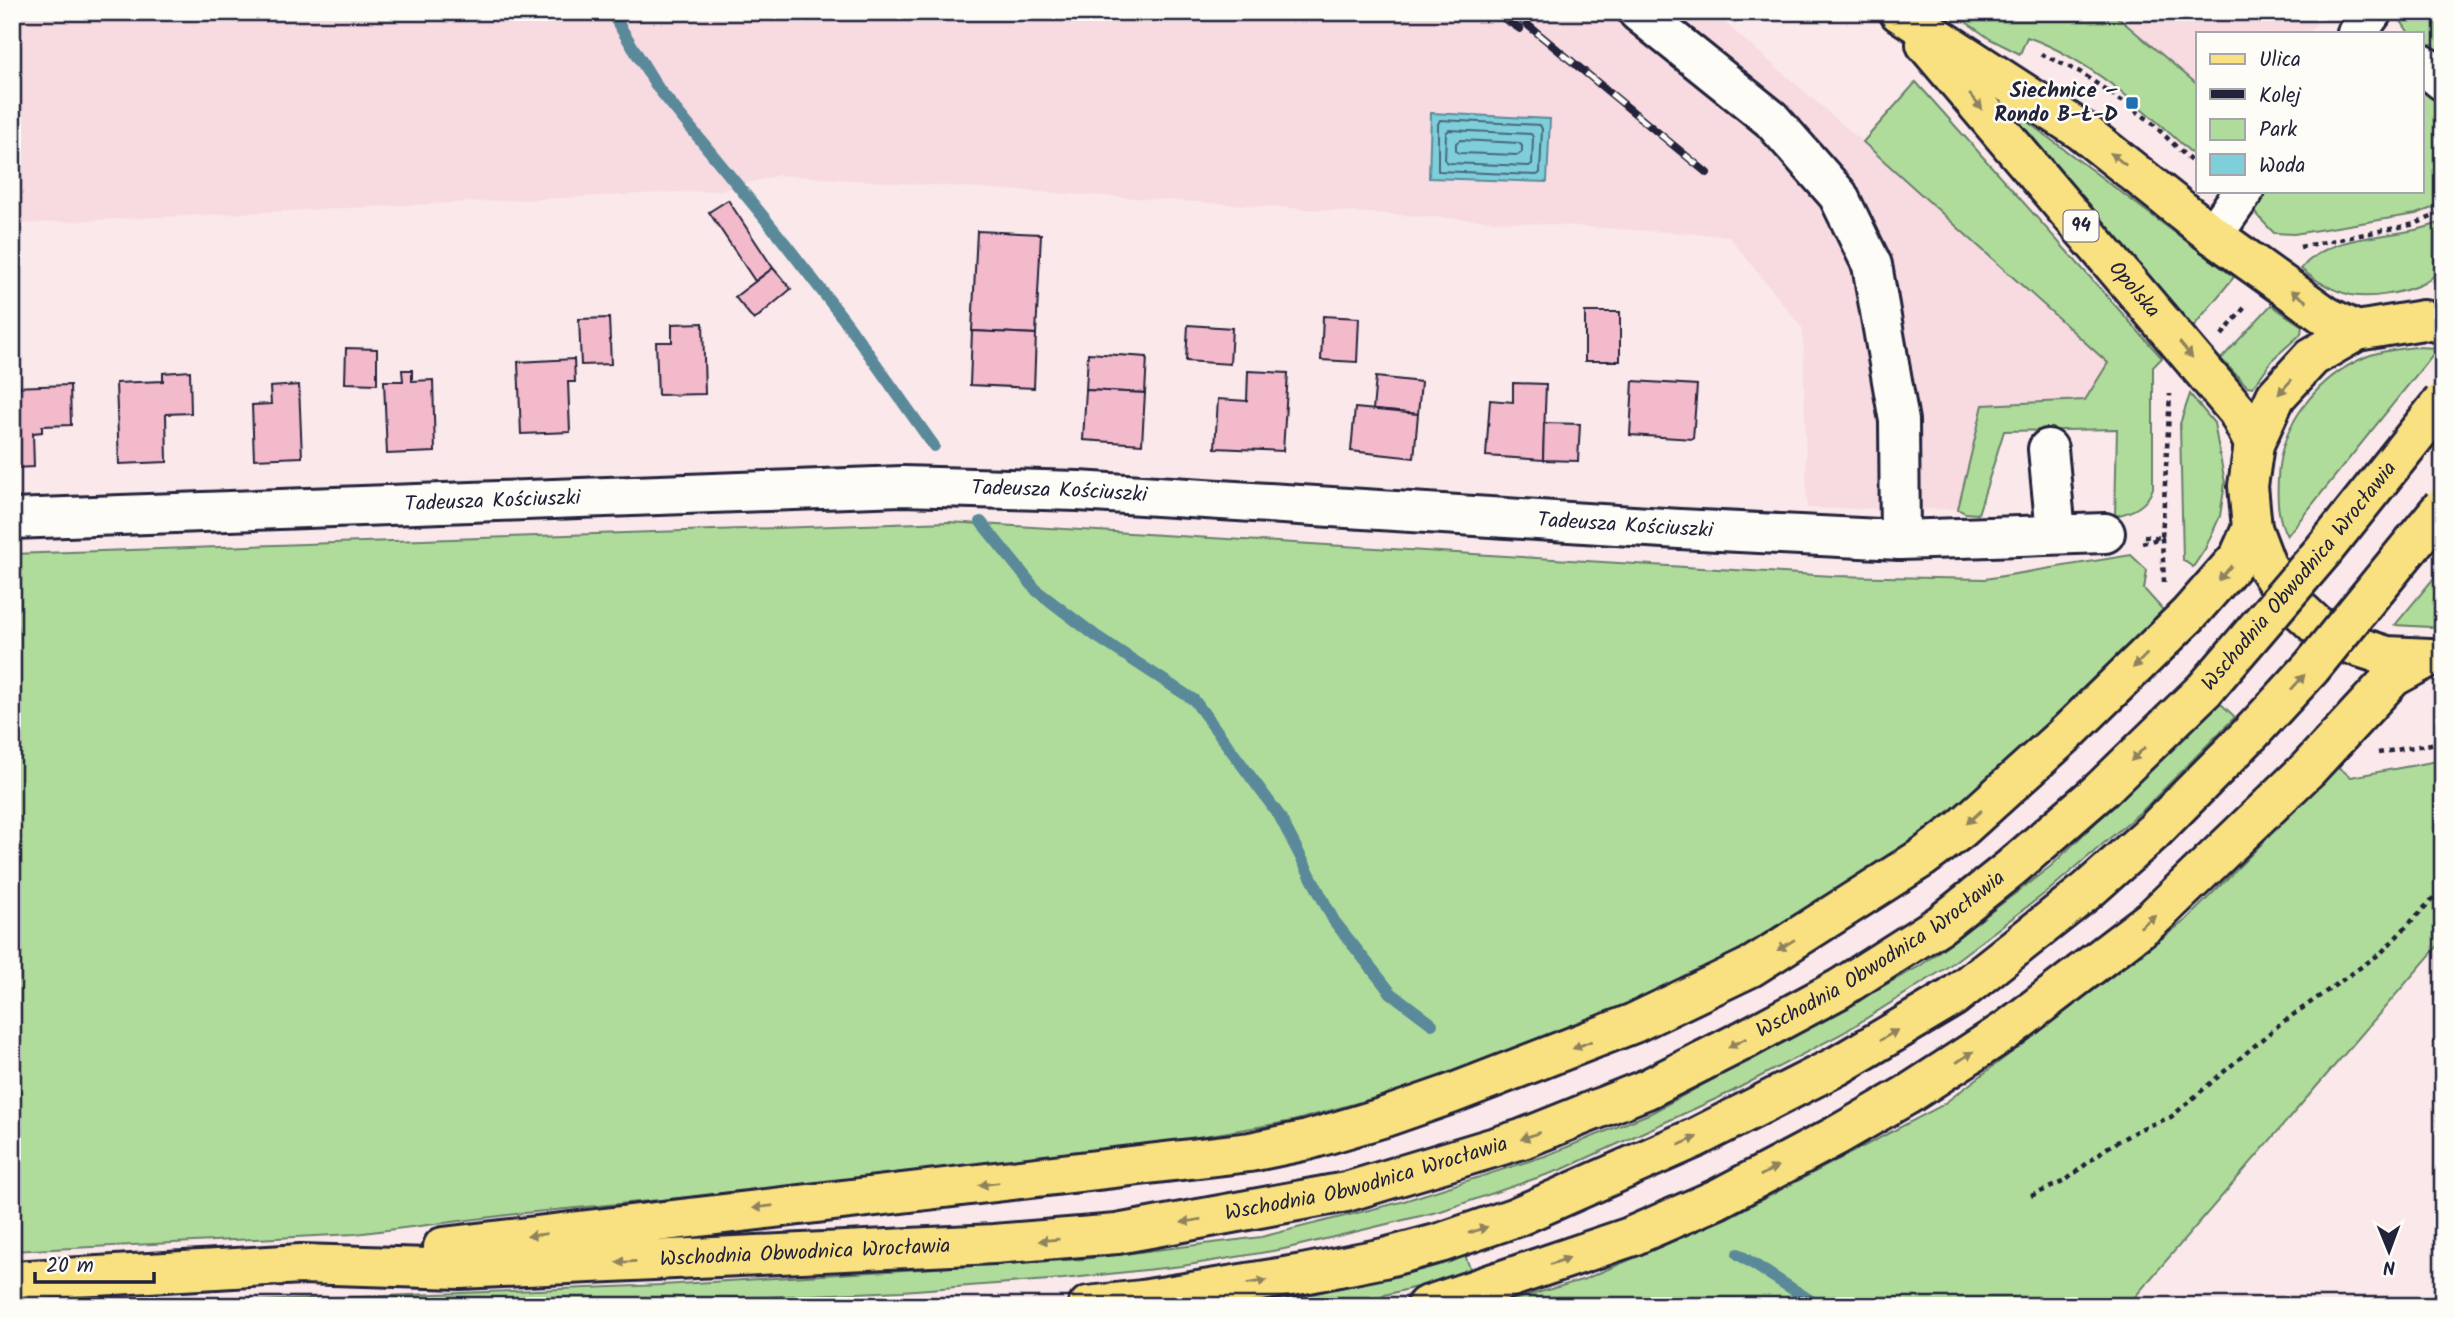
<svg xmlns="http://www.w3.org/2000/svg" width="2455" height="1318" font-family="Kalam,sans-serif">
<style>
.built{fill:#f8dae1}
.green{fill:#afdc9b;stroke:#687f6b;stroke-width:2}
.water{fill:#7fcfda;stroke:#5a8a9a;stroke-width:2}
.lines{fill:none;stroke-linecap:round;stroke-linejoin:round}
.shore{stroke:#47677b;stroke-width:2}
.stream{stroke:#5a8a9a;stroke-width:12}
.building{fill:#f3bacc;stroke:#22223b;stroke-width:2}
.minor-casing{stroke:#22223b;stroke-width:44}
.major-casing{stroke:#22223b;stroke-width:44}
.path{stroke:#22223b;stroke-width:4.5;stroke-dasharray:5 5;stroke-linecap:butt}
.minor{stroke:#fdfcf7;stroke-width:38}
.major{stroke:#f9e181;stroke-width:38}
.rail-casing{stroke:#22223b;stroke-width:8}
.rail{stroke:#fdfcf7;stroke-width:5;stroke-dasharray:16;stroke-linecap:butt}
.major-bridge-casing{stroke:#22223b;stroke-width:44;stroke-linecap:butt}
.major-bridge{stroke:#f9e181;stroke-width:38}
.oneway{fill:#8e825e}
.poi-dot{fill:#1f6fb2;stroke:#fdfcf7;stroke-width:2.5}
.labels{text-anchor:middle;dominant-baseline:central;stroke-width:5;stroke-linejoin:round;paint-order:stroke}
.shield{fill:#fdfcf7;stroke:#646373;stroke-width:2}
.shield-label{font-size:19px;font-weight:bold;fill:#22223b}
.poi-label{font-size:21px;font-weight:bold;fill:#22223b;stroke:#fdfcf7;text-anchor:end}
.street-label{font-size:21px;fill:#22223b;stroke:#fdfcf7}
</style>
<rect width="100%" height="100%" fill="#fae8ea"/>
<filter id="ink" filterUnits="userSpaceOnUse"><feTurbulence type="fractalNoise" baseFrequency=".0143" numOctaves="2"/><feDisplacementMap in="SourceGraphic" scale="14" xChannelSelector="R" yChannelSelector="G"/><feConvolveMatrix kernelMatrix="1 2 1 2 8 2 1 2 1" color-interpolation-filters="sRGB"/></filter>
<g filter="url(#ink)">
<g class="built">
<polygon points="12,12 1712,12 1863,142 2108,363 2085,400 1983,405 1958,509 1807,508 1803,329 1729,236 778,175 722,190 12,224"/>
<polygon points="2109,12 2328,12 2309,33 2198,33 2198,85 2116,16"/>
</g>
<g class="green">
<path d="M1952,12H2109L2116,16L2198,85V159C2149,114 2091,59 2027,37L2020,54L1990,39Z"/>
<polygon points="2398,12 2443,12 2443,62 2422,44 2422,33 2409,33 2401,21"/>
<polygon points="2422,76 2443,93 2443,204 2416,214 2294,234 2274,233 2249,207 2255,191 2422,191"/>
<path d="M1916,82L2162,358L2153,367V488C2147,506 2133,512 2115,516L2117,429L2004,431L1978,514L1965,513L1958,509L1983,405L2085,400L2108,363L1863,142Z"/>
<polygon points="2009,108 2234,277 2193,327 2002,113"/>
<path d="M2443,221V266C2437,273 2431,280 2422,284C2403,293 2371,299 2351,295C2333,291 2316,281 2301,269C2333,228 2399,242 2443,221Z"/>
<polygon points="2271,305 2302,326 2301,334 2274,358 2253,387 2247,386 2221,359"/>
<path d="M2415,347L2438,348L2287,536C2277,518 2277,498 2278,478C2280,424 2318,376 2368,356C2383,350 2399,349 2415,347Z"/>
<polygon points="2190,394 2214,423 2225,483 2220,516 2205,549 2193,567 2183,560 2180,424"/>
<polygon points="949,522 1833,576 1985,579 2131,555 2147,570 2144,589 2163,610 2001,774 1931,828 1829,898 1652,999 1442,1079 1293,1121 1133,1148 743,1192 524,1213 355,1234 12,1251 12,554"/>
<polygon points="2443,567 2443,625 2430,627 2395,625"/>
<polygon points="2219,702 2235,717 2144,809 2048,891 1946,968 1843,1033 1731,1092 1563,1169 1441,1211 1284,1249 1182,1266 1063,1279 902,1291 561,1306 134,1306 662,1285 1083,1259 1261,1237 1401,1202 1545,1156 1651,1113 1920,966 2051,866"/>
<polygon points="2443,760 2443,940 2127,1306 1644,1306 1642,1302 1636,1306 1493,1306 1585,1279 1727,1218 1941,1106 2186,920 2338,767 2351,777"/>
<polygon points="1464,1253 1472,1273 1341,1306 1256,1306 1354,1285"/>
</g>
<polygon class="water" points="1431,113 1550,119 1547,182 1429,178"/>
<g class="lines">
<g class="shore">
<polygon points="1440,120 1540,125 1542,129 1540,173 1537,175 1438,171 1438,124"/>
<polygon points="1449,130 1531,134 1533,137 1532,164 1529,166 1448,163 1445,160 1446,133"/>
<polygon points="1460,140 1519,143 1522,146 1522,152 1518,155 1459,153 1456,151 1456,143"/>
</g>
<g class="stream">
<polyline points="611,12 658,88 784,242 849,326 934,446"/>
<polyline points="981,522 1037,591 1096,636 1194,700 1279,815 1334,921 1391,993 1432,1024"/>
<polyline points="1738,1254 1819,1306"/>
</g>
</g>
<g class="building">
<polygon points="728,200 773,268 755,281 709,212"/>
<polygon points="977,231 1041,234 1036,334 972,331"/>
<polygon points="773,268 791,289 754,320 735,297"/>
<rect x="1585" y="312" width="35" height="49"/>
<polygon points="1323,316 1359,318 1357,362 1321,360"/>
<polygon points="609,318 611,364 581,365 579,319"/>
<polygon points="703,323 705,394 658,395 656,342 672,342 672,324"/>
<polygon points="1188,325 1232,328 1230,364 1186,361"/>
<polygon points="972,331 1036,334 1034,388 970,385"/>
<polygon points="346,348 377,349 377,384 345,383"/>
<polygon points="1088,353 1147,357 1145,393 1086,390"/>
<polygon points="574,359 575,382 568,382 570,432 521,434 518,362"/>
<polygon points="402,370 412,370 412,381 433,380 435,452 387,454 384,381 403,381"/>
<polygon points="190,371 191,413 166,414 167,462 119,464 116,383 163,381 163,373"/>
<polygon points="1248,371 1288,373 1283,451 1215,448 1218,399 1247,401"/>
<polygon points="1376,377 1421,382 1418,414 1373,410"/>
<polygon points="1633,381 1697,385 1693,439 1630,435"/>
<polygon points="1513,383 1546,384 1543,460 1486,456 1490,400 1513,402"/>
<polygon points="70,385 71,425 42,426 42,432 33,433 34,467 12,468 12,387"/>
<polygon points="299,385 302,457 254,459 252,405 271,404 270,387"/>
<polygon points="1086,390 1145,393 1142,444 1083,440"/>
<polygon points="1355,408 1418,414 1414,458 1351,451"/>
<polygon points="1544,423 1580,424 1578,461 1543,460"/>
</g>
<g class="lines">
<g class="minor-casing">
<g id="minor">
<polyline points="1638,12 1771,119 1838,195 1872,265 1899,421 1900,540"/>
<polyline points="2357,33 2372,12"/>
<polyline points="2422,64 2443,81"/>
<polyline points="2213,235 2244,191"/>
<polyline points="2048,449 2056,533"/>
<path id="s1" d="M12,519L902,486L1078,491L1680,529L1900,540L2105,533"/>
</g>
</g>
<g class="major-casing">
<g id="major">
<polyline points="1899,12 2082,131 2213,235 2326,316 2357,331"/>
<path id="s2" d="M1926,44L2238,412L2254,444"/>
<polyline points="2430,658 2387,656 2349,644 2316,625 2287,598 2266,565 2252,528 2248,486 2254,444 2276,396 2312,357 2357,331 2423,320 2443,323"/>
<path d="M443,1247C712,1214 981,1185 1250,1152L1308,1140L1385,1117L1451,1094L1634,1023L1751,967L1922,858L1961,829L2068,732L2189,614L2239,557L2252,528"/>
<path id="s3" d="M12,1281L301,1264L460,1269L994,1244L1117,1234L1346,1192L1522,1139L1647,1089L1744,1040L1839,989L1941,924L2011,868L2101,790L2205,689"/>
<polyline points="1088,1306 1142,1300 1303,1274 1384,1258 1440,1243 1516,1217 1695,1138 1837,1066 1953,997 2088,890 2153,832 2252,732"/>
<polyline points="1426,1306 1630,1237 1717,1199 1836,1136 1907,1095 2007,1030 2152,919 2308,769 2393,677 2426,659"/>
</g>
</g>
<g class="path">
<polyline points="2041,54 2080,72 2149,120 2198,168"/>
<polyline points="2300,247 2415,224 2443,212"/>
<polyline points="2222,335 2245,307"/>
<polyline points="2144,536 2162,538 2170,394"/>
<polyline points="2142,543 2162,538 2164,582"/>
<polyline points="2378,753 2443,742"/>
<polyline points="2031,1196 2065,1181 2105,1149 2140,1129 2171,1117 2280,1024 2381,953 2443,888"/>
</g>
<use href="#minor" class="minor"/>
<use href="#major" class="major"/>
<g class="rail-casing">
<g id="rail">
<polyline points="1494,12 1520,29"/>
<polyline points="1512,12 1707,173"/>
</g>
</g>
<use href="#rail" class="rail"/>
<g class="major-bridge-casing">
<g id="major-bridge">
<path id="s4" d="M2205,689L2323,551L2443,401"/>
<polyline points="2252,732 2311,668 2443,506"/>
</g>
</g>
<use href="#major-bridge" class="major-bridge"/>
</g>
<defs><path id="oneway-solid" d="M-6-.8H1V-3.2L6.5 0L1 3.2V.8H-6Z" transform="scale(1.75)"/></defs>
<g class="oneway">
<use href="#oneway-solid" transform="translate(1976 102) rotate(50)"/>
<use href="#oneway-solid" transform="translate(2118 159) rotate(-142)"/>
<use href="#oneway-solid" transform="translate(2299 296) rotate(-144)"/>
<use href="#oneway-solid" transform="translate(2186 350) rotate(50)"/>
<use href="#oneway-solid" transform="translate(2285 387) rotate(132)"/>
<use href="#oneway-solid" transform="translate(2225 573) rotate(131)"/>
<use href="#oneway-solid" transform="translate(2140 661) rotate(135)"/>
<use href="#oneway-solid" transform="translate(2298 682) rotate(-48)"/>
<use href="#oneway-solid" transform="translate(2138 754) rotate(136)"/>
<use href="#oneway-solid" transform="translate(1974 817) rotate(138)"/>
<use href="#oneway-solid" transform="translate(2148 921) rotate(-39)"/>
<use href="#oneway-solid" transform="translate(1786 945) rotate(148)"/>
<use href="#oneway-solid" transform="translate(1889 1035) rotate(-31)"/>
<use href="#oneway-solid" transform="translate(1737 1043) rotate(153)"/>
<use href="#oneway-solid" transform="translate(1582 1045) rotate(158)"/>
<use href="#oneway-solid" transform="translate(1965 1057) rotate(-33)"/>
<use href="#oneway-solid" transform="translate(1530 1136) rotate(159)"/>
<use href="#oneway-solid" transform="translate(1688 1141) rotate(-24)"/>
<use href="#oneway-solid" transform="translate(1769 1171) rotate(-28)"/>
<use href="#oneway-solid" transform="translate(989 1184) rotate(173)"/>
<use href="#oneway-solid" transform="translate(763 1207) rotate(173)"/>
<use href="#oneway-solid" transform="translate(1191 1221) rotate(170)"/>
<use href="#oneway-solid" transform="translate(1478 1230) rotate(-19)"/>
<use href="#oneway-solid" transform="translate(537 1235) rotate(173)"/>
<use href="#oneway-solid" transform="translate(1049 1240) rotate(175)"/>
<use href="#oneway-solid" transform="translate(1560 1261) rotate(-19)"/>
<use href="#oneway-solid" transform="translate(626 1262) rotate(177)"/>
<use href="#oneway-solid" transform="translate(1257 1282) rotate(-9)"/>
</g>
</g>
<rect class="poi-dot" x="2125" y="96" width="14" height="14" rx="3.5"/>
<g class="labels">
<rect class="shield" x="2063.5" y="210.5" width="35" height="31" rx="5"/>
<g class="shield-label">
<text x="2081" y="226">94</text>
</g>
<g class="poi-label">
<text x="2118" y="91">Siechnice –<tspan x="2118" dy="24">Rondo B-Ł-D</tspan></text>
</g>
<g class="street-label">
<text stroke="none"><textPath href="#s2" startOffset="322">Opolska</textPath></text>
<text stroke="none"><textPath href="#s1" startOffset="1048">Tadeusza Kościuszki</textPath></text>
<text stroke="none"><textPath href="#s1" startOffset="481">Tadeusza Kościuszki</textPath></text>
<text stroke="none"><textPath href="#s1" startOffset="1615">Tadeusza Kościuszki</textPath></text>
<text stroke="none"><textPath href="#s4" startOffset="147">Wschodnia Obwodnica Wrocławia</textPath></text>
<text stroke="none"><textPath href="#s3" startOffset="1928">Wschodnia Obwodnica Wrocławia</textPath></text>
<text stroke="none"><textPath href="#s3" startOffset="1362">Wschodnia Obwodnica Wrocławia</textPath></text>
<text stroke="none"><textPath href="#s3" startOffset="794">Wschodnia Obwodnica Wrocławia</textPath></text>
</g>
</g>
<rect width="2455" height="1318" fill="none" stroke="#fdfcf7" stroke-width="42"/>
<rect x="21" y="21" width="2413" height="1276" fill="none" stroke="#22223b" stroke-width="2.5" filter="url(#ink)"/>
<rect x="2196" y="32" width="228" height="161" fill="#fdfcf7" stroke="#a5a5ac" stroke-width="2"/>
<rect x="2210" y="54" width="35" height="10" fill="#f9e181" stroke="#a5a5ac" stroke-width="2"/>
<text x="2259" y="66" font-size="21" fill="#22223b">Ulica</text>
<rect x="2210" y="89" width="35" height="10" fill="#22223b" stroke="#a5a5ac" stroke-width="2"/>
<text x="2259" y="102" font-size="21" fill="#22223b">Kolej</text>
<rect x="2210" y="119" width="35" height="21" fill="#afdc9b" stroke="#a5a5ac" stroke-width="2"/>
<text x="2259" y="136" font-size="21" fill="#22223b">Park</text>
<rect x="2210" y="154" width="35" height="21" fill="#7fcfda" stroke="#a5a5ac" stroke-width="2"/>
<text x="2259" y="172" font-size="21" fill="#22223b">Woda</text>
<g transform="translate(2389 1251) rotate(179)" stroke="#fdfcf7" stroke-width="5" paint-order="stroke">
<path d="M0-5L12 26L0 18L-12 26Z" fill="#22223b"/>
<text y="-10" font-size="19" font-weight="bold" text-anchor="middle" fill="#22223b">N</text>
</g>
<path d="M35 1272v10h119v-10" fill="none" stroke="#22223b" stroke-width="3.5"/>
<text x="46" y="1272" font-size="21" fill="#22223b" stroke="#fdfcf7" stroke-width="5" paint-order="stroke">20 m</text>
</svg>
